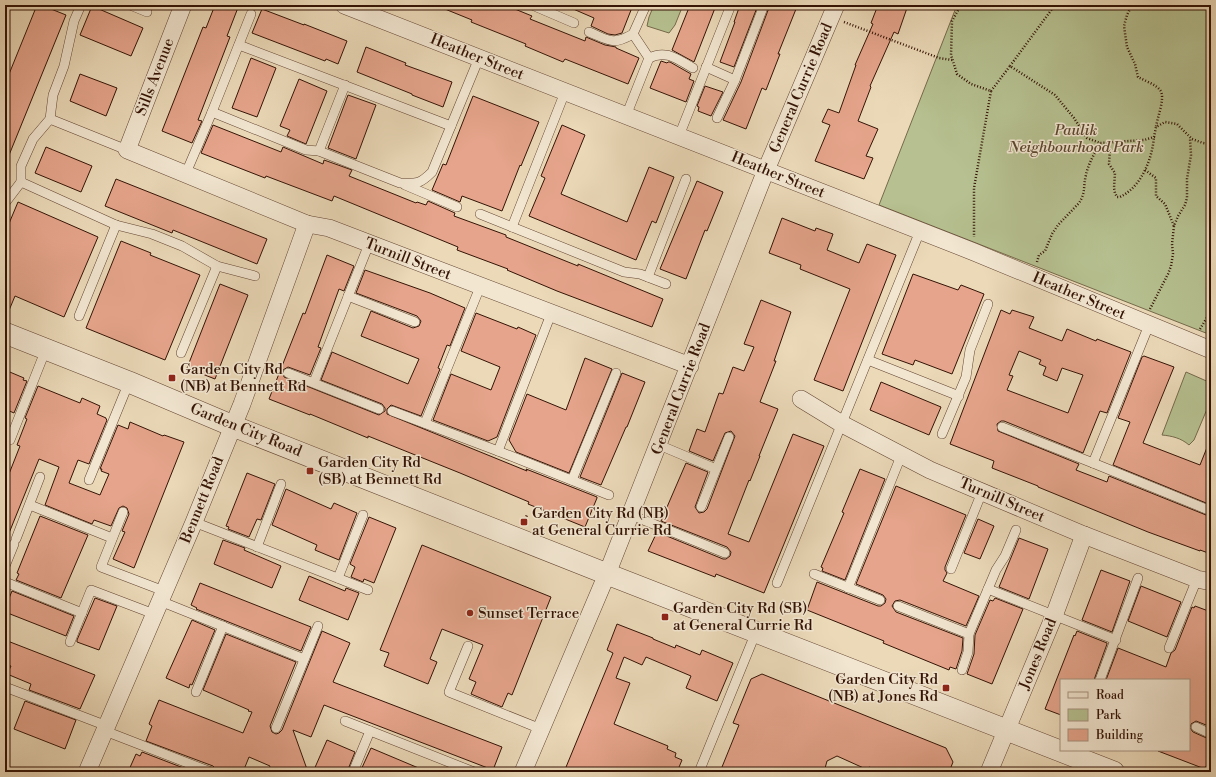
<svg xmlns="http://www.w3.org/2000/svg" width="1216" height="777" font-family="'Libre Bodoni',serif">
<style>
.green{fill:#b6c090;stroke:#756a4a}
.building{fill:#e5a48b;stroke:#341305;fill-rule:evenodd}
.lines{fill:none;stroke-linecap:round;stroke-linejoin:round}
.service-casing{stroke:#624432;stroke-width:10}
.minor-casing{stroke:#624432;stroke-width:18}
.tertiary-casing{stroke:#624432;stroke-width:22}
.path{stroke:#341305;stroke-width:2.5;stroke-dasharray:1 2;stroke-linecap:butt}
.service{stroke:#f2e6d1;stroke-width:9}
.minor{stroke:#f2e6d1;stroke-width:17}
.tertiary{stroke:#f2e6d1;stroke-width:21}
.poi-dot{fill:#8f2418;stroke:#f2e6d1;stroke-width:1.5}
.labels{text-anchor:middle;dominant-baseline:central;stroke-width:3;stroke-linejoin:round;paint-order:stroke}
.street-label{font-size:15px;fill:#341305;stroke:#f2e6d1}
.park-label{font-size:15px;font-style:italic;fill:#5b472f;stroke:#f2e6d1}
.poi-label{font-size:15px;fill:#341305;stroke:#f2e6d1;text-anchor:start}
</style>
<rect width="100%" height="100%" fill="#ebd9b8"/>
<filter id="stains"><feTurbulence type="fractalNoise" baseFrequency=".005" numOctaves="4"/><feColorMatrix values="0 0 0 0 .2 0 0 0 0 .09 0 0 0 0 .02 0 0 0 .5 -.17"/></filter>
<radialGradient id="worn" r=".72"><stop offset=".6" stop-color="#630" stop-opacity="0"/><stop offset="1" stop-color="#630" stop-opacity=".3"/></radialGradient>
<g class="green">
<polygon points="654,5 683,5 675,25 669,33 647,26 649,17"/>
<polygon points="957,5 1211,5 1211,335 879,205"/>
<path d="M1186,372L1211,383L1210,402L1194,440L1189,445C1181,438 1172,436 1162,435Z"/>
</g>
<g class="building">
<polygon points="37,5 41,5 66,15 5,165 5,84"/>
<polygon points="215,5 239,5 227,36 230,37 198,120 202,121 192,143 162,131 203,27 206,28"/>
<polygon points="435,5 505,5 532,16 530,19 585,41 586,37 605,45 616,47 616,48 639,58 628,84 565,59 563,62 525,46 526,44 471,22 472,20"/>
<polygon points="564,5 633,5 622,33 615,35 608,34 591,26 594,18"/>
<polygon points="690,5 709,5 715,8 694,62 672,50"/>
<polygon points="740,5 758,5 734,67 720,62 735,22 734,22"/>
<polygon points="770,5 787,5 796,9 778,54 780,54 766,90 762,88 746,129 723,120 741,82"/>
<polygon points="878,5 908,5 898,34 894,32 870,86 871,87 858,121 878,129 866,156 873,158 864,179 815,161 830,125 822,122 828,109 839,113 856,65 855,65 873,24 871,23"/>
<polygon points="92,6 143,28 131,56 80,35"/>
<polygon points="262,9 304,25 304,24 347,41 338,64 326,59 325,61 252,33"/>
<polygon points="366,47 406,63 405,65 452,82 443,107 412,95 412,94 357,72"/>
<polygon points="251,58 276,68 257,117 232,108"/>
<polygon points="661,61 667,63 668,62 670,62 691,74 689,79 694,81 686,102 650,88"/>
<polygon points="80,74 117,88 106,116 70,101"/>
<polygon points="299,79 327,91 306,144 287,136 290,130 280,126"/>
<polygon points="705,86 723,92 711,116 698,111 699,107 697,106"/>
<polygon points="348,95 376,105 356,159 328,148"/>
<polygon points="473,96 539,122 521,166 520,165 502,211 462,196 460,202 432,190 443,164 446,165"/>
<polygon points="213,125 281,152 283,147 323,164 324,160 352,170 349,176 416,203 417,202 426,205 428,201 455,213 454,216 506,235 506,237 578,266 578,264 663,299 652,327 557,291 507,270 508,269 457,250 458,247 334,196 332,201 266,176 265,178 201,153"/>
<polygon points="562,125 585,135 561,194 627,222 649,167 674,177 656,223 652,221 636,260 529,216 545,178 541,176"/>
<polygon points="46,147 92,166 81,192 35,173"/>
<polygon points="116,179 267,239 257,264 173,230 172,233 105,206"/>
<polygon points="697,181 723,192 707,231 705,230 686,279 660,269"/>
<polygon points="18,202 98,237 64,317 15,296 5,320 5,233"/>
<polygon points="782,218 815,231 816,228 833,234 827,250 859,263 867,244 896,255 843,391 814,380 850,289 800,269 801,265 769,253"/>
<polygon points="121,241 151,253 150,255 200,275 165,360 86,328"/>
<polygon points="327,255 354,266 344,291 339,289 318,347 321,348 310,375 288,367 283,370 284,377 379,415 385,411 385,408 382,404 321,380 332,352 408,384 419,359 361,336 371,311 413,328 419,326 421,321 417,316 356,293 365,270 430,293 465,308 450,346 447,345 438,368 440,369 421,416 391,405 387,409 387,414 527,471 526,469 597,497 597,498 585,527 528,504 529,502 460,473 368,436 368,438 310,414 310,415 269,399 303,313 305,314"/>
<polygon points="913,274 958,290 961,285 984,294 952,374 915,360 913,365 882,354"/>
<polygon points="220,284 248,295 215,379 187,368"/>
<polygon points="761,300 791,312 774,361 776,361 760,402 778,409 759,456 760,456 750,481 749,480 728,534 749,542 793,434 824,446 764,593 716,574 715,577 648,551 657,532 723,559 726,559 730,556 731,552 727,547 661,521 686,463 708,472 695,507 699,513 704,512 707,509 735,436 731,431 725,433 713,461 689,451 697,429 705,432 719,393 723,394 733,367 744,371 754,347 744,344"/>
<path d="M1001,310L1010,314L1012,310L1034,317L1029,328L1062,341L1067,329L1096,341L1097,339L1131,352L1107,413L1100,411L1083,453L1004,421H1001L997,424L998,431L1079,464L1076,470L1107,482L1109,476L1211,517V554L1200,550V551L1148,532L1038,487V486L992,468L994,461L950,444ZM1019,351L1041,360L1039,364L1046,367L1043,375L1057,381L1062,368L1083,375L1068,413L1007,390L1013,376L1009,375Z"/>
<polygon points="476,313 517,329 518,327 536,335 497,437 488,441 433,420 451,374 491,390 500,367 461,351"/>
<polygon points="1144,356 1174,367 1143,443 1200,465 1210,440 1211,440 1211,505 1113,465 1130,422 1118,418 1142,357"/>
<polygon points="585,358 612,369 569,473 516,452 509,440 527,394 566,410"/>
<polygon points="5,370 24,378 23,380 27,381 14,413 5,409"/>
<polygon points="622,373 645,382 627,427 626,427 601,485 580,477"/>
<polygon points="881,382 941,407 929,435 870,410"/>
<polygon points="38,386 80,403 82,398 100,406 97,414 106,418 106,419 107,420 89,464 78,460 69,483 100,495 109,474 101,471 102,469 100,469 118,425 128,429 130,422 163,436 164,435 184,442 134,568 113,559 125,532 122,531 129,514 127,508 123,506 119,508 111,526 94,520 92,524 45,505 59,467 39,459 5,543 5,484 20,446 17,445 27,419 25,418"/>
<polygon points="860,469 885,479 845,580 822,571 823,568 821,567 844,513 842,512"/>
<polygon points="247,473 275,484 261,520 257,519 249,537 228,529 229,527 226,526"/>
<polygon points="896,486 966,515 945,567 945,570 947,573 943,581 979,596 966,626 900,600 895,601 892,606 896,612 963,638 962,651 956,669 950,667 949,670 883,643 884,641 807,610 817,582 878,606 881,606 885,603 886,599 883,595 856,584"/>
<polygon points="286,489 331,509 334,503 357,513 339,560 315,550 317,545 272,525"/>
<polygon points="40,516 88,535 61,598 16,580 19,574 17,573"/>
<polygon points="369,517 396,528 374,583 364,579 363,582 351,577 355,567 350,564"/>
<polygon points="978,519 994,526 980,559 964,553"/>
<polygon points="1019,538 1048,549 1029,599 999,587"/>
<polygon points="223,540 245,548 244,550 281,566 272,588 214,564"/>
<polygon points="422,545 551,597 512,695 508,693 502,707 471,694 476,682 469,679 483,645 442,629 430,659 437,662 428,684 384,666 389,653 380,650"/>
<polygon points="1101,570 1130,581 1112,632 1082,620"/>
<polygon points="309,576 345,591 346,588 359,593 348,620 299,600"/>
<polygon points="200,583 311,627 301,651 196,609 197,608 191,605"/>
<polygon points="1141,586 1181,602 1167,637 1128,621"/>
<polygon points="12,591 74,616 66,636 5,612 5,608"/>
<polygon points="95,598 117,606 99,650 77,642 77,640"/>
<polygon points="995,598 1023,609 992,684 967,674 974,654 975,635 990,600 993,601"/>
<polygon points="1195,606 1211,612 1211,727 1196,721 1191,724 1190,728 1193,732 1211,740 1211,769 1206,766 1205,769 1158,751 1189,750 1189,680 1106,680 1118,648 1166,667 1171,653 1175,650 1192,607 1194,608"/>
<polygon points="192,620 215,630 192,685 190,684 189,688 166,678"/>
<polygon points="617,624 653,638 653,639 675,648 676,645 700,655 702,650 733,663 717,701 686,688 691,676 646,657 642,665 624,657 616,678 630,683 614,724 668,746 667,749 676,753 675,757 682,760 677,772 564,772 613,653 607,650"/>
<polygon points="322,631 350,643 333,682 502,747 493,770 324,705 311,737 293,730 308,772 268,772 270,766 249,757 243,772 217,772 216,769 213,766 146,741 152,726 149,724 159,700 243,733 252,712 248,711 249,710 203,690 226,634 296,662 270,726 272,732 276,734 279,733 282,730"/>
<polygon points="1077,631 1107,643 1107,644 1094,680 1061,680 1061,715 1045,709 1074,635 1075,636"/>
<polygon points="5,640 95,675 80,709 29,690 31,684 7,674 11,666 5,664"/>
<polygon points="762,674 946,748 953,762 949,772 881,772 869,767 868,770 837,756 827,761 824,772 720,772 739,725 733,723 751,679"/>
<polygon points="25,701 76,720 65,749 14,729"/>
<polygon points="327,740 355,752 347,772 313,772"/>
<polygon points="371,748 428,772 360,772"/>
<polygon points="142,752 194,772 128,772 136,754 140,756"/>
</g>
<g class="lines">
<g class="service-casing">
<g id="service">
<polyline points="130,5 147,12"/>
<polyline points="532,5 574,23"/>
<path d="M589,32C609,40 612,46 633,34"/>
<polyline points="239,45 451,126"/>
<path d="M649,58C667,49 678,60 693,68"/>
<polyline points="706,67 735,80"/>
<path d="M212,112L306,150L319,151L400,183C417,184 420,184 432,172L479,58"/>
<polyline points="626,116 649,58 633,34 646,5"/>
<polyline points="717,118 735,80 764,5"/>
<polyline points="50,119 127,150"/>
<polyline points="679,136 731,5"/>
<polyline points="319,151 345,85"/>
<polyline points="186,173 212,112 251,14"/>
<polyline points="21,182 116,225 152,234 182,246 217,266 255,276"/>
<polyline points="405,185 457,207"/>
<polyline points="5,203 21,182 21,166 33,139 50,119 53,95 64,66 74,21 81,5"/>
<polyline points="480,214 624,272 640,274 666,284"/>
<polyline points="512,227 565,92"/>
<polyline points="648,277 686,179"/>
<polyline points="348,296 415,322"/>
<polyline points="79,316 116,225"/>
<polyline points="181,353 217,266"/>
<polyline points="868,360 959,396"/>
<polyline points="288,373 379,409"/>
<polyline points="314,382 369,244"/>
<polyline points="392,411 498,451 609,495"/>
<polyline points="425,423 480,287"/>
<polyline points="1002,427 1093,463 1149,325"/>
<polyline points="942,434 966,377 970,350 988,304"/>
<polyline points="10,440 46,349"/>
<polyline points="659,445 716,469"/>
<polyline points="498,451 551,314"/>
<polyline points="1093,463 1211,511"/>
<polyline points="89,480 129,382"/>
<polyline points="572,480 616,373"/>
<polyline points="30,505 112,538"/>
<polyline points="701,507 729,437"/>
<polyline points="123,512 101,567 164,591"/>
<polyline points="631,515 725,553"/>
<polyline points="194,522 368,590"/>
<polyline points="16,539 40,477"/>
<polyline points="257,547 281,484"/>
<polyline points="5,566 14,544"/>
<polyline points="951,569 982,492"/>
<polyline points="814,574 880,600"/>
<polyline points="338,578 363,515"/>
<polyline points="5,582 82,613"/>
<polyline points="777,583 920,231"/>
<polyline points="848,588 901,456"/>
<polyline points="988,589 1116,640"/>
<polyline points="160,601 304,659"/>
<polyline points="898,606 969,634"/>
<polyline points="70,642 91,590 154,614"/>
<polyline points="468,646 449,692 541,729"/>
<polyline points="1169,648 1197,579"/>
<polyline points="962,670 968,652 969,634 996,570 1005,556 1016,530"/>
<polyline points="1100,680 1138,578"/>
<polyline points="5,687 107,726"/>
<polyline points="196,692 223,626"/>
<polyline points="345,721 474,772"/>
<polyline points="1196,727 1211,734"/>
<polyline points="276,728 318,626"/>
<polyline points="105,731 211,772"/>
<polyline points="353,772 370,731"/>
<polyline points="699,772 756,632"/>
</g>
</g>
<g class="minor-casing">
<g id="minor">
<polyline points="183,5 127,150 307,224 329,228 690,366"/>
<polyline points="344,5 974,252 1211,350"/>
<polyline points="801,399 842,424 930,470 1084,535 1197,579 1211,582"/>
<polyline points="87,772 194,522 242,404 307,224"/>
<polyline points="523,772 607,574 766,170 836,5"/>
<polyline points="989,772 1054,616 1084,535"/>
</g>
</g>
<g class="tertiary-casing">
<polyline id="tertiary" points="5,333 129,382 233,426 607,574 1114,772"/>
</g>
<g class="path">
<polyline points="961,5 952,21 951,55 957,74 971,84 991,91 974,188 974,237"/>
<path d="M1132,5L1127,15L1124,26L1127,47L1135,64L1138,77C1145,81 1155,84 1160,90C1166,97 1157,118 1156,127"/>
<polyline points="844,22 939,58 952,60"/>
<polyline points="1010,66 1055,5"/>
<polyline points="991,91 1010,66 1055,95 1074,118 1087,138 1100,143 1144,140 1154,137 1156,127 1165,122 1177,124 1192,139 1203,143 1211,144"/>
<path d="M1108,143L1110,148L1109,164L1115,173L1114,188L1115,193L1117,197H1120C1141,187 1152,160 1154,137"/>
<polyline points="1145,170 1156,178 1156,196 1165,204 1174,226"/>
<path d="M1037,262L1039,255L1045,251L1052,234L1058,225L1079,203C1086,192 1083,186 1086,175C1088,164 1095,153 1100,143"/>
<polyline points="1150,309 1168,274 1171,266 1173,254 1172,244 1174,226 1178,216 1185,205 1187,198 1187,179 1191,155 1190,138"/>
<polyline points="1200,329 1211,311"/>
<polyline points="524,522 527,515"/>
</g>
<use href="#service" class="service"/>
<use href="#minor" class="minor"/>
<use href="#tertiary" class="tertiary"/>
</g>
<g class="poi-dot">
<rect x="168" y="374" width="8" height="8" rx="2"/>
<rect x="306" y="467" width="8" height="8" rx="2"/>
<rect x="520" y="518" width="8" height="8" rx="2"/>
<circle cx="470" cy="613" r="4"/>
<rect x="661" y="613" width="8" height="8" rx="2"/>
<rect x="942" y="684" width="8" height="8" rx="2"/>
</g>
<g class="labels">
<g class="street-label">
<text transform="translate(477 57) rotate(22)">Heather Street</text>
<text transform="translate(155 77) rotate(-69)">Sills Avenue</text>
<text transform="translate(801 88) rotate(-67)">General Currie Road</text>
<text transform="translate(778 175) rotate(22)">Heather Street</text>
<text transform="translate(408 259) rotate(21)">Turnill Street</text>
<text transform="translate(1079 296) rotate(23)">Heather Street</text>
<text transform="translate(681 389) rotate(-69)">General Currie Road</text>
<text transform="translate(246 430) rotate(22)">Garden City Road</text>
<text transform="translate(202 500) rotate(-68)">Bennett Road</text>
<text transform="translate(1002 500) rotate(23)">Turnill Street</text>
<text transform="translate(1038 654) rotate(-68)">Jones Road</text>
</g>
<g class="park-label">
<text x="1076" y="130">Paulik<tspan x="1076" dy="17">Neighbourhood Park</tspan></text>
</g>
<g class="poi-label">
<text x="180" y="369">Garden City Rd<tspan x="180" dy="17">(NB) at Bennett Rd</tspan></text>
<text x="318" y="462">Garden City Rd<tspan x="318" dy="17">(SB) at Bennett Rd</tspan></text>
<text x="532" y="513">Garden City Rd (NB)<tspan x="532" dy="17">at General Currie Rd</tspan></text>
<text x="673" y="608">Garden City Rd (SB)<tspan x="673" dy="17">at General Currie Rd</tspan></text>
<text x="478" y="613">Sunset Terrace</text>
<text x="938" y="679" text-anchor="end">Garden City Rd<tspan x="938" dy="17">(NB) at Jones Rd</tspan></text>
</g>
</g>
<rect width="1216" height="777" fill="none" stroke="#ebd9b8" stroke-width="20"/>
<rect x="6" y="6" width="1204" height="765" fill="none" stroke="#341305" stroke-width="2"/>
<rect x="10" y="10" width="1196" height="757" fill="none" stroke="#341305"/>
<rect x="1060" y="679" width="130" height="72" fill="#f2e6d1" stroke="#a6927f"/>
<rect x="1068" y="692" width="20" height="6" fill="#f2e6d1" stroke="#a6927f"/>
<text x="1096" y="699" font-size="12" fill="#341305">Road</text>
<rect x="1068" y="709" width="20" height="12" fill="#b6c090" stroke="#a6927f"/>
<text x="1096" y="719" font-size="12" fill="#341305">Park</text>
<rect x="1068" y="729" width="20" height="12" fill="#e5a48b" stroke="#a6927f"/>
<text x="1096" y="739" font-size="12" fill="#341305">Building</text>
<rect width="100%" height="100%" filter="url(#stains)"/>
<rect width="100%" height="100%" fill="url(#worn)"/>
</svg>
